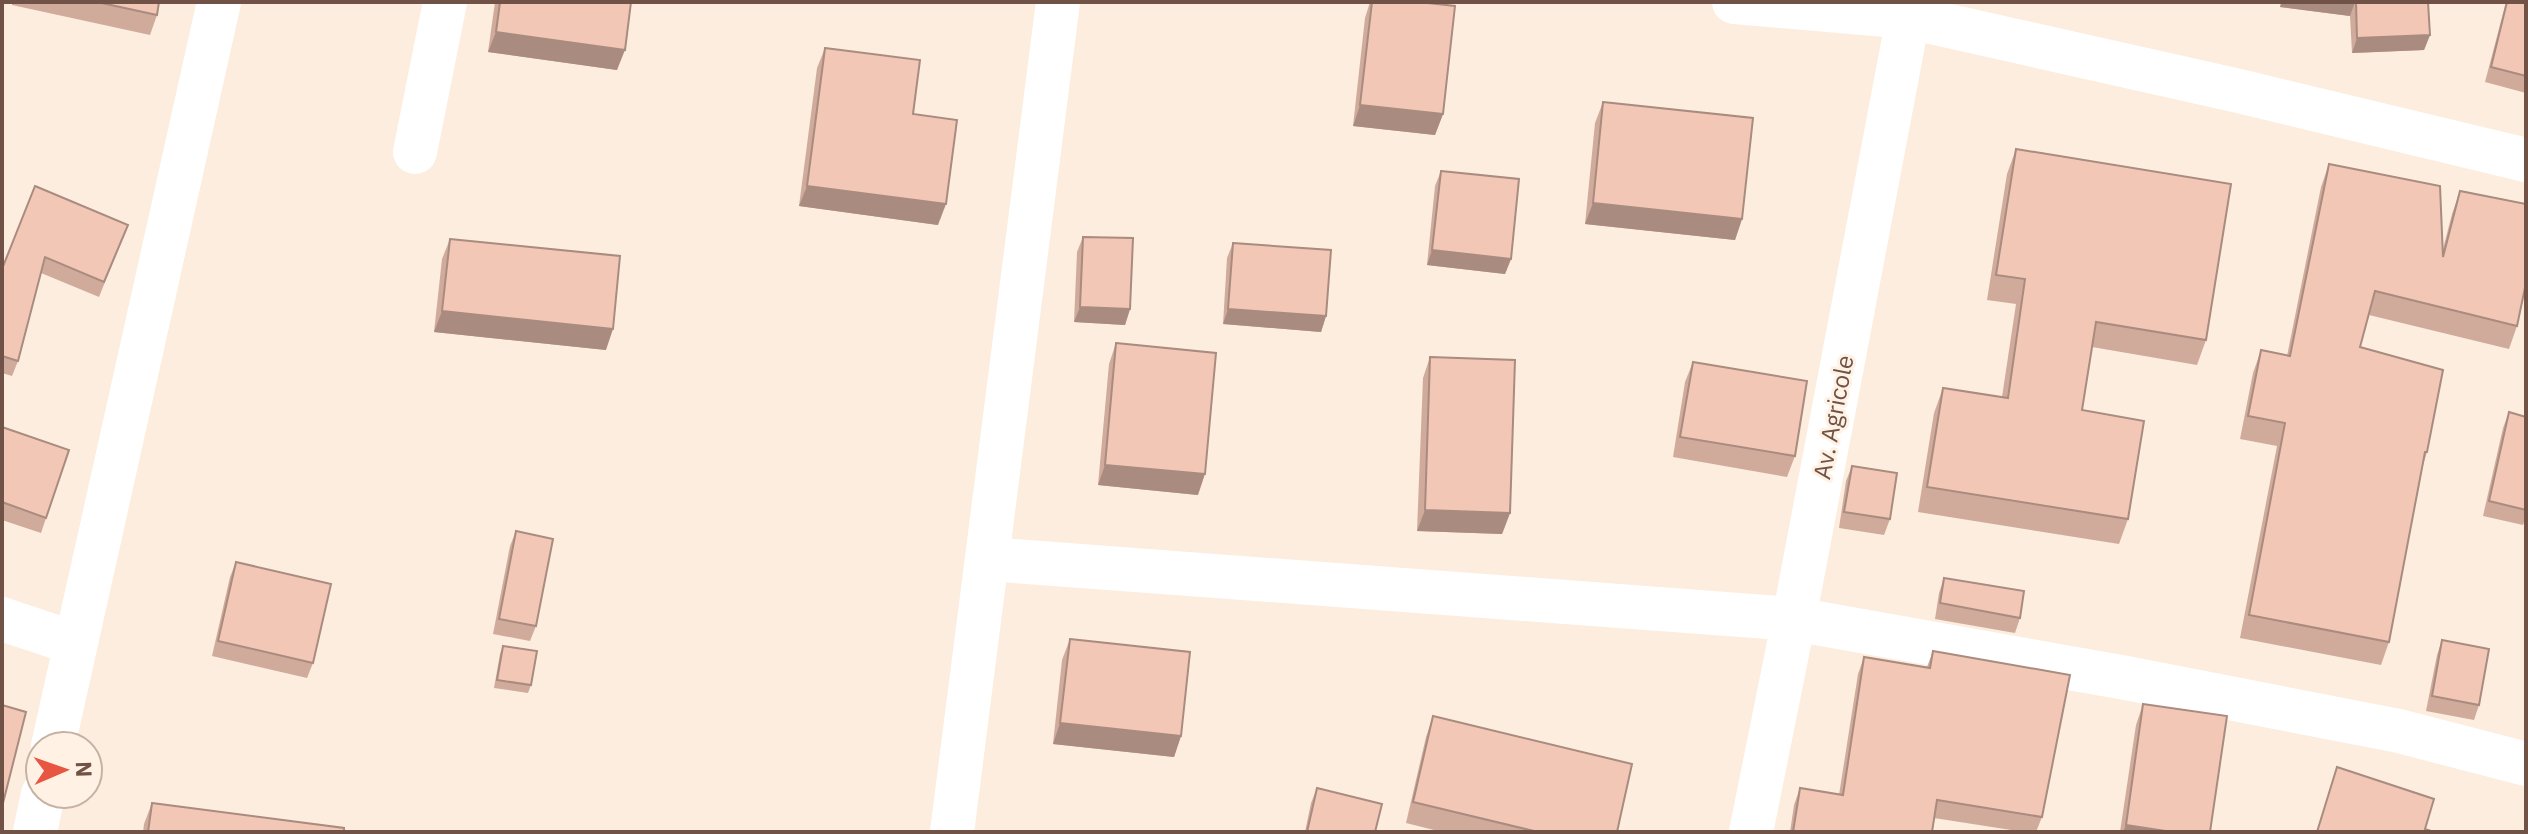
<svg xmlns="http://www.w3.org/2000/svg" width="2528" height="834" font-family="'IBM Plex Sans',sans-serif">
<style>
.lines{fill:none;stroke-linecap:round;stroke-linejoin:round}
.minor{stroke:#fff;stroke-width:44}
.wall{fill:#d0ab9c}
.shaded-wall{fill:#a98b7f}
.building{fill:#f2c7b5;stroke:#a98b7f;stroke-width:2}
.labels{text-anchor:middle;dominant-baseline:central;stroke-width:6;stroke-linejoin:round;paint-order:stroke}
.street-label{font-size:24px;fill:#715246;stroke:#fff2e4}
</style>
<rect width="100%" height="100%" fill="#fcedde"/>
<g class="lines">
<g class="minor">
<polyline points="1734,2 1909,17 2239,91 2526,160"/>
<polyline points="415,152 445,2"/>
<polyline points="987,559 1794,619 2126,678 2399,731 2526,764"/>
<polyline points="2,619 74,643"/>
<polyline points="53,746 219,2"/>
<polyline points="35,832 43,794"/>
<polyline points="952,832 1058,2"/>
<polyline points="1751,832 1794,619 1911,2"/>
</g>
</g>
<g class="wall">
<polygon points="12,2 159,2 157,15 150,35 12,5"/>
<polygon points="495,2 631,2 617,70 488,52"/>
<polygon points="1370,2 1419,2 1443,114 1435,135 1353,126 1365,18"/>
<polygon points="2281,2 2428,2 2430,35 2424,50 2352,53 2350,16 2280,7"/>
<polygon points="2506,2 2526,2 2526,93 2485,82"/>
<polygon points="825,48 938,225 799,206 817,68"/>
<polygon points="1603,102 1742,219 1735,240 1585,224 1595,123"/>
<polygon points="2016,149 2206,340 2197,365 2092,347 2082,410 2128,519 2119,544 1918,512 1934,413 1943,388 2002,397 2016,304 1987,300 2007,174"/>
<polygon points="2329,164 2443,249 2452,214 2460,191 2517,326 2509,349 2369,315 2360,347 2427,452 2423,465 2389,642 2381,665 2240,638 2277,446 2240,439 2253,373 2261,350 2287,356 2321,187"/>
<polygon points="1441,171 1511,259 1505,274 1427,265 1435,186"/>
<polygon points="128,225 99,297 41,273 18,361 12,376 2,373 2,269"/>
<polygon points="1083,237 1130,309 1125,325 1074,322 1077,252"/>
<polygon points="450,239 606,350 434,332 442,259"/>
<polygon points="1233,243 1326,316 1321,332 1223,324 1227,258"/>
<polygon points="1116,343 1198,495 1098,485 1109,364"/>
<polygon points="1430,357 1510,513 1502,534 1417,531 1423,378"/>
<polygon points="1693,362 1795,456 1787,477 1673,457 1685,382"/>
<polygon points="2509,412 2526,417 2526,517 2523,525 2483,516 2503,428"/>
<polygon points="2,427 69,450 41,533 2,520"/>
<polygon points="1852,466 1890,519 1884,535 1839,528 1846,481"/>
<polygon points="516,531 536,626 530,641 493,634 510,546"/>
<polygon points="236,562 313,663 307,678 212,656 230,577"/>
<polygon points="1944,578 2020,618 2015,633 1935,619 1939,593"/>
<polygon points="1070,639 1181,736 1174,757 1053,744 1062,660"/>
<polygon points="2442,640 2479,705 2474,720 2426,711 2437,655"/>
<polygon points="503,646 531,685 528,693 494,688 500,654"/>
<polygon points="1933,651 2042,817 2036,832 2024,832 1934,818 1932,832 1790,832 1794,805 1800,788 1839,795 1858,674 1864,657 1927,667"/>
<polygon points="2143,704 2210,832 2120,832 2136,725"/>
<polygon points="1433,716 1617,832 1442,832 1406,823 1426,737"/>
<polygon points="1317,788 1375,832 1305,832 1311,803"/>
<polygon points="152,803 344,832 143,832 144,824"/>
</g>
<g class="shaded-wall">
<polygon points="2282,2 2355,2 2350,16 2280,7"/>
<polygon points="496,32 625,50 617,70 488,52"/>
<polygon points="2430,35 2424,50 2352,53 2357,38"/>
<polygon points="1360,105 1443,114 1435,135 1353,126"/>
<polygon points="807,186 946,204 938,225 799,206"/>
<polygon points="1593,203 1742,219 1735,240 1585,224"/>
<polygon points="1432,250 1511,259 1505,274 1427,265"/>
<polygon points="1080,307 1130,309 1125,325 1074,322"/>
<polygon points="1228,309 1326,316 1321,332 1223,324"/>
<polygon points="442,311 613,329 606,350 434,332"/>
<polygon points="1105,465 1205,474 1198,495 1098,485"/>
<polygon points="1425,510 1510,513 1502,534 1417,531"/>
<polygon points="1060,723 1181,736 1174,757 1053,744"/>
<polygon points="2126,825 2172,832 2123,832"/>
</g>
<g class="building">
<polygon points="97,2 159,2 157,15"/>
<polygon points="500,2 631,2 625,50 496,32"/>
<polygon points="1372,2 1419,2 1455,6 1443,114 1360,105"/>
<polygon points="2356,2 2428,2 2430,35 2357,38"/>
<polygon points="2507,2 2526,2 2526,76 2491,67"/>
<polygon points="825,48 920,60 913,114 957,120 946,204 807,186"/>
<polygon points="1603,102 1753,118 1742,219 1593,203"/>
<polygon points="2016,149 2231,184 2206,340 2096,322 2082,410 2144,421 2128,519 1927,487 1943,388 2008,398 2025,279 1996,275"/>
<polygon points="2329,164 2440,186 2443,257 2460,191 2526,204 2526,283 2517,326 2375,291 2360,347 2443,370 2427,452 2425,452 2389,642 2249,615 2285,423 2248,416 2261,350 2290,356"/>
<polygon points="1441,171 1519,179 1511,259 1432,250"/>
<polygon points="35,186 128,225 104,282 45,257 18,361 2,356 2,269"/>
<polygon points="1083,237 1133,238 1130,309 1080,307"/>
<polygon points="450,239 620,256 613,329 442,311"/>
<polygon points="1233,243 1331,250 1326,316 1228,309"/>
<polygon points="1116,343 1216,353 1205,474 1105,465"/>
<polygon points="1430,357 1515,360 1510,513 1425,510"/>
<polygon points="1693,362 1807,381 1795,456 1680,437"/>
<polygon points="2509,412 2526,417 2526,510 2489,501"/>
<polygon points="2,427 69,450 46,518 2,502"/>
<polygon points="1852,466 1897,473 1890,519 1844,512"/>
<polygon points="516,531 553,539 536,626 499,619"/>
<polygon points="236,562 331,584 313,663 218,641"/>
<polygon points="1944,578 2024,591 2020,618 1940,603"/>
<polygon points="1070,639 1190,652 1181,736 1060,723"/>
<polygon points="2442,640 2489,649 2479,705 2432,696"/>
<polygon points="503,646 537,651 531,685 497,680"/>
<polygon points="1933,651 2070,675 2042,817 1937,800 1932,832 1793,832 1800,788 1843,795 1864,657 1930,668"/>
<polygon points="2143,704 2227,716 2210,832 2172,832 2126,825"/>
<polygon points="2,705 26,712 2,807"/>
<polygon points="1433,716 1632,764 1617,832 1538,832 1413,802"/>
<polygon points="2337,767 2434,799 2425,829 2434,832 2317,832"/>
<polygon points="1317,788 1382,804 1375,832 1307,832"/>
<polygon points="152,803 344,828 344,832 148,832"/>
</g>
<g class="labels">
<g class="street-label">
<text transform="translate(1833 417) rotate(-79)">Av. Agricole</text>
</g>
</g>
<rect width="2528" height="834" fill="none" stroke="#715246" stroke-width="8"/>
<g transform="translate(64 770) rotate(88)"><circle r="38" fill="#fff2e4" stroke="#c6b2a5" stroke-width="2"/>
<path d="M0-6L14 30L0 20L-14 30Z" fill="#e85641"/>
<text y="-12" font-size="22" font-weight="bold" text-anchor="middle" fill="#715246">N</text>
</g>
</svg>
